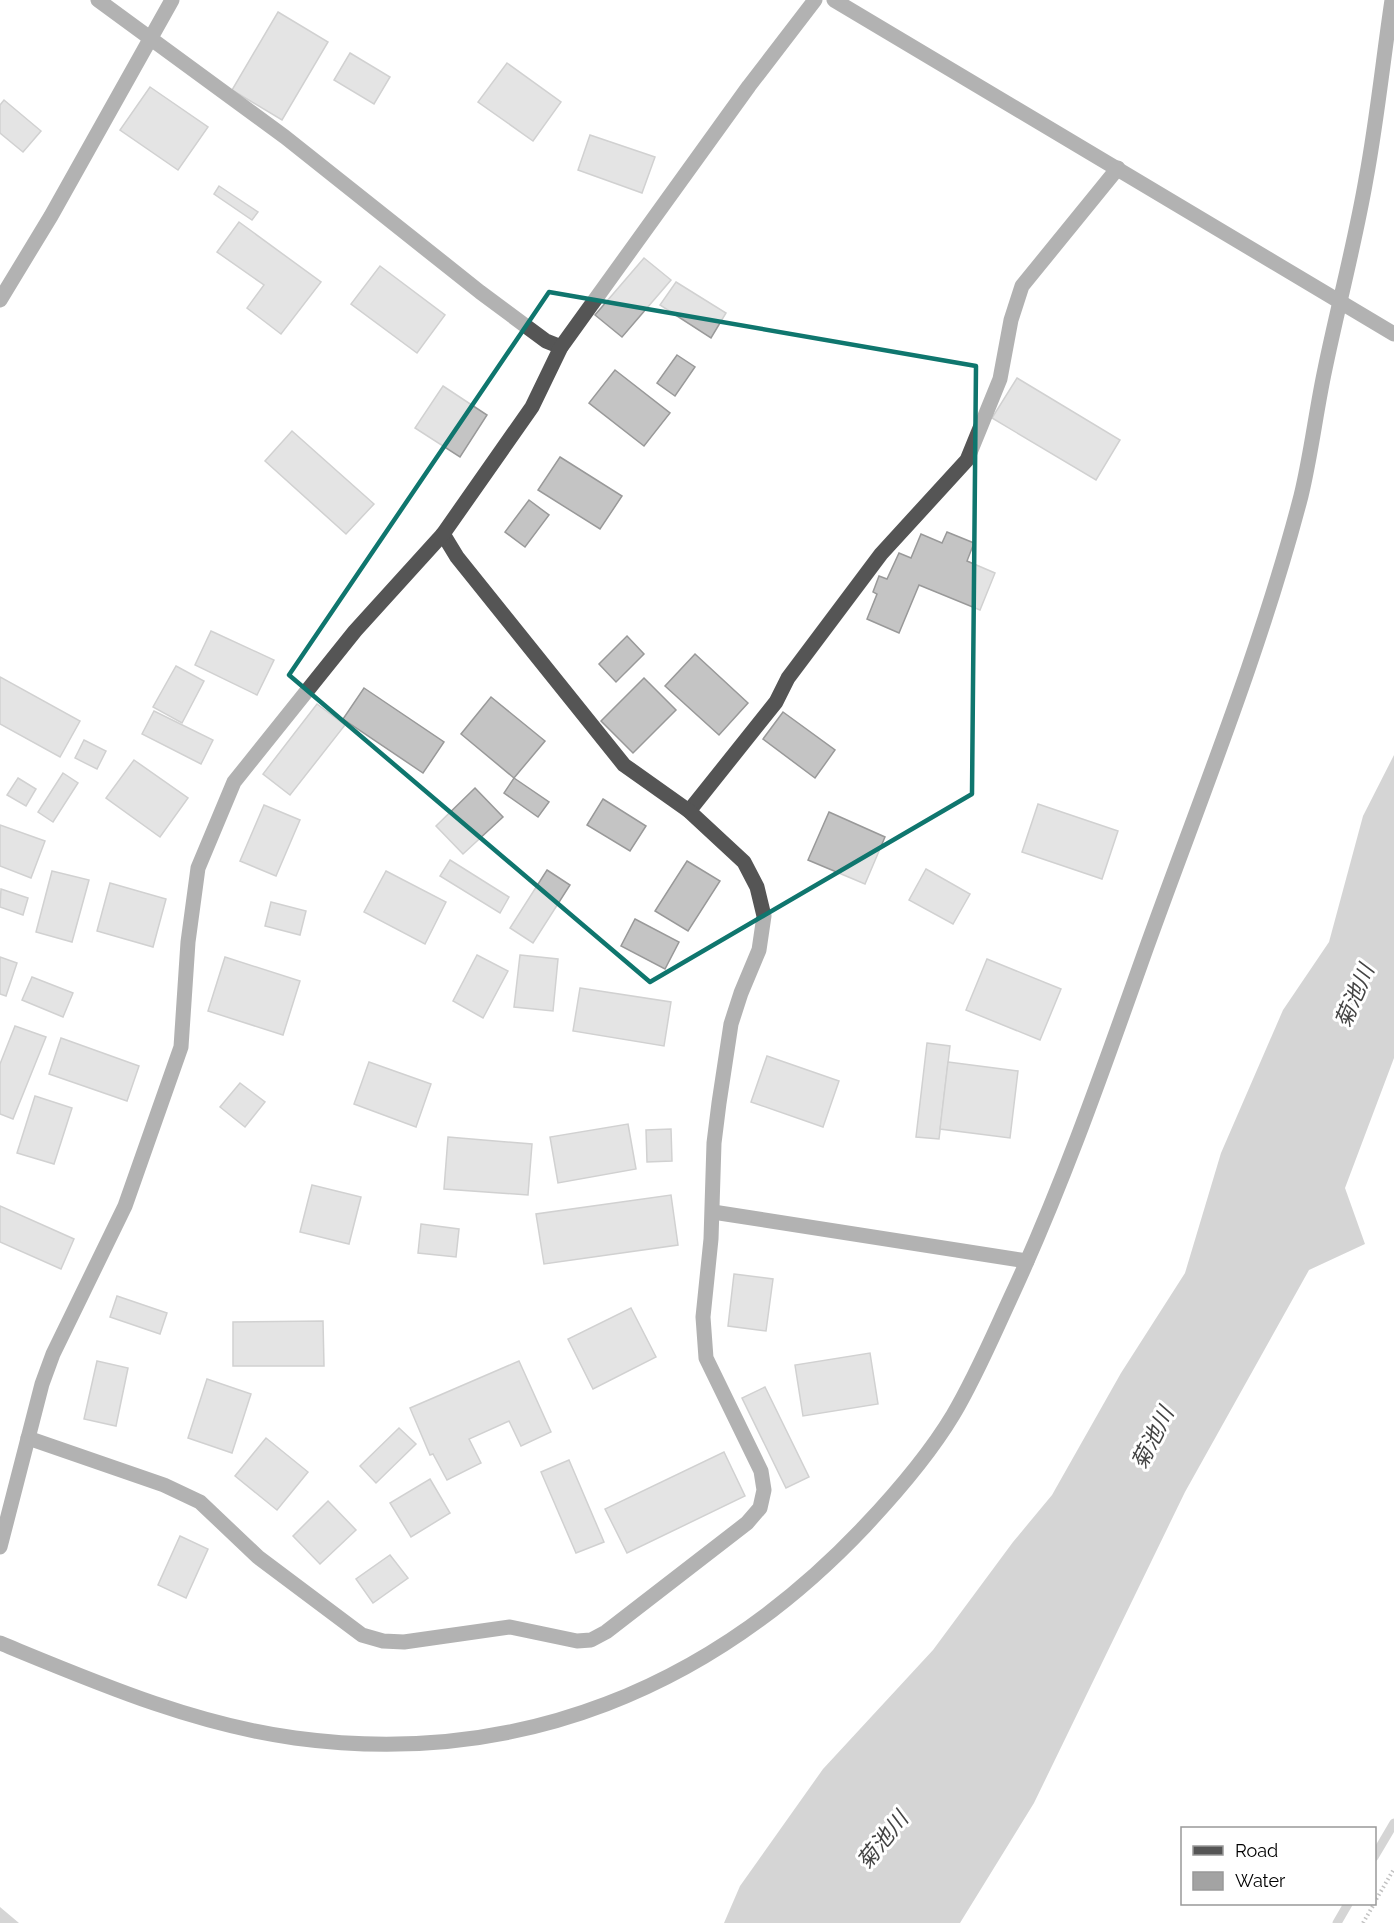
<svg xmlns="http://www.w3.org/2000/svg" width="1394" height="1923" font-family="Raleway,'Noto Sans JP',sans-serif">
<style>
.water{fill:#a3a3a3}
.lines{fill:none;stroke-linecap:round;stroke-linejoin:round}
.stream{stroke:#a3a3a3;stroke-width:9}
.building{fill:#c4c4c4;stroke:#999;stroke-width:1.5}
.path{stroke:#777;stroke-width:4;stroke-dasharray:1.5 3;stroke-linecap:butt}
.minor{stroke:#555;stroke-width:15}
.marked{fill:none;stroke:#0f766e;stroke-width:4.5;stroke-linejoin:round}
.labels{text-anchor:middle;dominant-baseline:central;stroke-width:6;stroke-linejoin:round;paint-order:stroke}
.water-label{font-size:22px;font-style:italic;fill:#444;stroke:#fff}
</style>
<rect width="100%" height="100%" fill="#fff"/>
<g class="water">
<polygon points="1394,755 1394,1058 1345,1188 1365,1244 1309,1270 1185,1492 1034,1803 960,1923 724,1923 740,1886 823,1769 933,1650 1013,1542 1052,1495 1121,1373 1185,1273 1221,1153 1283,1010 1329,942 1363,816"/>
<polygon points="0,1907 19,1923 0,1923"/>
</g>
<g class="lines">
<g class="stream">
<polyline points="1374,1857 1394,1823"/>
<polyline points="1337,1923 1348,1904"/>
</g>
</g>
<g class="building">
<polygon points="278,12 328,42 282,120 232,90"/>
<polygon points="350,53 390,77 374,104 334,80"/>
<polygon points="507,63 561,102 533,141 478,102"/>
<polygon points="150,87 208,127 178,170 120,130"/>
<polygon points="4,100 41,131 23,152 0,133 0,105"/>
<polygon points="590,135 655,157 642,193 578,170"/>
<polygon points="219,186 258,212 252,220 214,194"/>
<polygon points="239,222 321,282 281,334 247,308 264,285 217,252"/>
<polygon points="644,258 671,280 622,337 595,315"/>
<polygon points="380,266 445,315 417,353 351,304"/>
<polygon points="676,282 726,313 711,338 660,305"/>
<polygon points="677,355 695,367 675,396 657,383"/>
<polygon points="615,370 670,413 644,446 589,403"/>
<polygon points="1017,378 1120,440 1096,480 992,418"/>
<polygon points="443,386 487,415 460,457 415,428"/>
<polygon points="292,431 374,504 346,534 265,461"/>
<polygon points="560,457 622,496 600,529 538,490"/>
<polygon points="529,500 549,515 525,547 505,532"/>
<polygon points="947,532 974,543 967,561 995,573 980,610 919,585 899,633 867,619 877,594 873,592 879,576 887,579 899,553 911,558 921,534 942,543"/>
<polygon points="211,631 274,660 257,695 195,665"/>
<polygon points="627,636 644,654 616,682 599,664"/>
<polygon points="695,654 748,703 719,735 665,686"/>
<polygon points="176,666 204,681 182,723 153,707"/>
<polygon points="0,677 80,721 60,757 0,724"/>
<polygon points="644,678 676,710 633,753 601,721"/>
<polygon points="364,688 444,742 423,773 343,719"/>
<polygon points="491,697 545,741 514,778 461,734"/>
<polygon points="317,704 345,725 290,795 263,774"/>
<polygon points="154,711 213,740 201,764 142,734"/>
<polygon points="783,712 835,750 815,778 763,739"/>
<polygon points="84,740 106,751 97,769 75,758"/>
<polygon points="134,760 188,798 160,837 106,798"/>
<polygon points="63,773 78,783 53,822 38,812"/>
<polygon points="18,778 36,789 26,806 7,795"/>
<polygon points="514,778 549,802 538,817 504,793"/>
<polygon points="475,788 503,817 463,854 436,826"/>
<polygon points="603,799 646,826 630,851 587,825"/>
<polygon points="1038,804 1118,831 1102,879 1022,852"/>
<polygon points="264,805 300,820 276,876 240,861"/>
<polygon points="829,812 885,837 865,884 808,860"/>
<polygon points="0,825 45,841 31,878 0,866"/>
<polygon points="450,860 509,897 500,913 440,876"/>
<polygon points="687,861 720,881 688,931 655,911"/>
<polygon points="926,869 970,894 953,924 909,900"/>
<polygon points="547,870 570,885 533,943 510,928"/>
<polygon points="52,871 89,880 72,942 36,932"/>
<polygon points="386,871 446,902 425,944 364,912"/>
<polygon points="110,883 166,899 153,947 97,931"/>
<polygon points="1,889 28,898 23,915 0,907"/>
<polygon points="271,902 306,911 300,935 265,926"/>
<polygon points="635,919 679,942 665,969 621,946"/>
<polygon points="477,955 508,971 483,1018 453,1001"/>
<polygon points="520,955 558,959 553,1011 514,1007"/>
<polygon points="0,957 17,963 6,996 0,994"/>
<polygon points="225,957 300,981 283,1035 208,1011"/>
<polygon points="987,959 1061,989 1040,1040 966,1010"/>
<polygon points="32,977 73,993 63,1017 22,1000"/>
<polygon points="580,988 671,1002 664,1046 573,1031"/>
<polygon points="15,1026 46,1037 13,1119 0,1114 0,1064"/>
<polygon points="61,1038 139,1066 127,1101 49,1074"/>
<polygon points="927,1043 950,1046 939,1139 916,1137"/>
<polygon points="767,1056 839,1081 823,1127 751,1102"/>
<polygon points="369,1062 431,1084 416,1127 354,1104"/>
<polygon points="948,1062 1018,1071 1010,1138 940,1129"/>
<polygon points="240,1083 265,1102 245,1127 220,1107"/>
<polygon points="35,1096 72,1108 54,1164 17,1153"/>
<polygon points="628,1124 636,1169 558,1183 550,1137"/>
<polygon points="671,1129 672,1161 647,1162 646,1130"/>
<polygon points="448,1137 532,1144 528,1195 444,1189"/>
<polygon points="312,1185 361,1197 349,1244 300,1232"/>
<polygon points="671,1195 678,1245 544,1264 536,1214"/>
<polygon points="0,1206 74,1239 61,1269 0,1242"/>
<polygon points="421,1224 459,1229 456,1257 418,1253"/>
<polygon points="734,1274 773,1279 766,1331 728,1326"/>
<polygon points="117,1296 167,1313 160,1334 110,1317"/>
<polygon points="631,1308 656,1357 593,1389 568,1339"/>
<polygon points="323,1321 324,1366 233,1366 233,1322"/>
<polygon points="870,1353 878,1404 803,1416 795,1365"/>
<polygon points="97,1361 128,1368 116,1426 84,1419"/>
<polygon points="519,1361 551,1432 521,1446 509,1421 469,1439 481,1463 447,1480 433,1454 430,1455 410,1408"/>
<polygon points="207,1379 251,1394 232,1453 188,1438"/>
<polygon points="765,1387 809,1477 786,1488 742,1398"/>
<polygon points="399,1428 416,1444 376,1483 360,1466"/>
<polygon points="266,1438 308,1472 277,1510 235,1476"/>
<polygon points="724,1452 745,1496 627,1553 605,1509"/>
<polygon points="569,1460 604,1542 576,1553 541,1472"/>
<polygon points="430,1479 450,1513 411,1537 390,1503"/>
<polygon points="328,1501 356,1530 320,1564 293,1536"/>
<polygon points="180,1536 208,1549 186,1598 158,1585"/>
<polygon points="390,1555 408,1578 373,1603 356,1579"/>
</g>
<g class="lines">
<g class="path">
<polyline points="1374,1903 1394,1869"/>
<polyline points="1363,1923 1374,1904"/>
</g>
<g class="minor">
<polyline points="98,0 285,137 480,292 546,341 561,347"/>
<polyline points="834,0 1394,334"/>
<polyline points="0,300 51,216 172,0"/>
<polyline points="689,811 776,702 788,678 881,554 967,460 1000,379 1011,320 1022,286 1118,168"/>
<polyline points="713,1212 1027,1261"/>
<polyline points="28,1438 164,1485 200,1502 258,1557 362,1635 383,1641 404,1642 510,1627 577,1641 591,1640 606,1632 747,1523 760,1508 764,1490 761,1471 706,1358 703,1317 711,1239 714,1143 719,1103 731,1024 741,993 759,950 764,916 757,887 744,862 689,811 624,765 457,557 443,534"/>
<polyline points="0,1547 42,1384 53,1354 125,1206 181,1047 188,942 198,868 234,782 355,631 443,534 532,407 561,347 749,86 815,0"/>
<path d="M0,1643C95,1682 192,1724 295,1738C518,1768 712,1688 865,1526C897,1492 929,1455 953,1415C975,1378 992,1338 1010,1299C1063,1185 1104,1067 1146,949C1200,799 1261,650 1301,496C1311,455 1316,411 1325,369C1338,306 1355,243 1366,179C1377,120 1383,60 1392,0"/>
</g>
</g>
<path d="M0 0H1394V1923H0ZM549,292L976,366L972,794L650,982L289,675Z" fill="#fff" fill-opacity=".55" fill-rule="evenodd"/>
<path class="marked" d="M549,292L976,366L972,794L650,982L289,675Z"/>
<g class="labels">
<g class="water-label">
<text transform="translate(1354 996) rotate(-67)">菊池川</text>
<text transform="translate(1152 1438) rotate(-63)">菊池川</text>
<text transform="translate(882 1840) rotate(-51)">菊池川</text>
</g>
</g>
<rect x="1181" y="1827" width="195" height="78" fill="#ffffff" stroke="#999999" stroke-width="1.5"/>
<rect x="1193" y="1846" width="30" height="9" fill="#555555" stroke="#999999" stroke-width="1.5"/>
<text x="1235" y="1857" font-size="18" fill="#000000">Road</text>
<rect x="1193" y="1872" width="30" height="18" fill="#a3a3a3" stroke="#999999" stroke-width="1.5"/>
<text x="1235" y="1887" font-size="18" fill="#000000">Water</text>
</svg>
